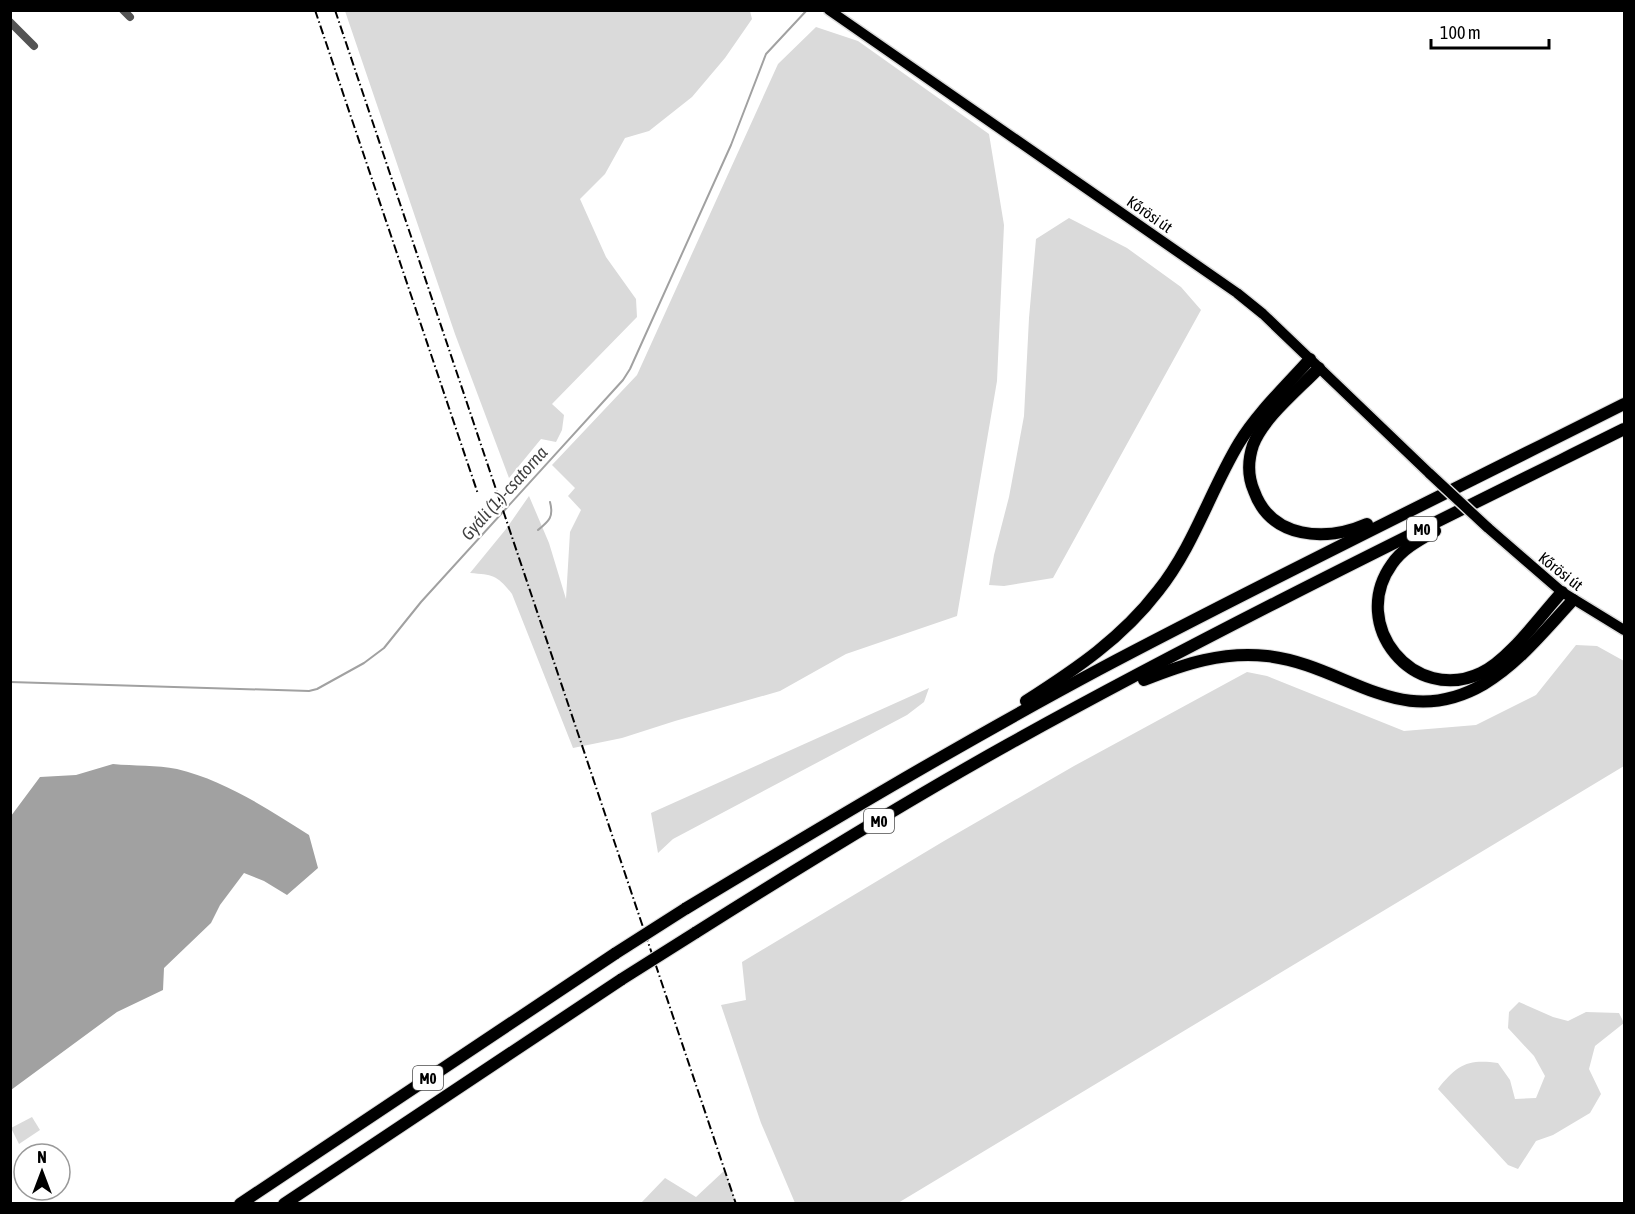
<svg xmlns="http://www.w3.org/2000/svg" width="1635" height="1214" font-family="'Asap Condensed',sans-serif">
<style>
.green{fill:#dadada}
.water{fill:#a1a1a1}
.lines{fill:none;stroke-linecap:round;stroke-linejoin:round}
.stream{stroke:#a1a1a1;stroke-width:2}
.major-casing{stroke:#dbdbdb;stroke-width:13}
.highway-casing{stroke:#dbdbdb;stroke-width:14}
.minor{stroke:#535353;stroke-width:8}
.major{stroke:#000;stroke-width:10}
.highway{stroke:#000;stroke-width:12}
.rail{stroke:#000;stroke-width:2;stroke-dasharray:9 3 1.5 3;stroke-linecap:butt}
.major-bridge-casing{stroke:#dbdbdb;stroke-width:13;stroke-linecap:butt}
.highway-bridge-casing{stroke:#dbdbdb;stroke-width:14;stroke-linecap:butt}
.major-bridge{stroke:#000;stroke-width:10}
.highway-bridge{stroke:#000;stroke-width:12}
.labels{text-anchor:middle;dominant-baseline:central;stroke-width:4.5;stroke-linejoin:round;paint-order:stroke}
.shield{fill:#fff;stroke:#4c4c4c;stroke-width:1.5}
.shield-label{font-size:15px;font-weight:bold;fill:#000}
.street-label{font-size:16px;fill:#000;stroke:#fff}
.water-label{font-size:18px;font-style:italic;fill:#424242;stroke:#fff}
</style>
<rect width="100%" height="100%" fill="#fff"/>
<g class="green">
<polygon points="345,11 750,11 752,19 725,58 692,97 649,131 625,138 605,174 580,199 606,257 636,299 637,317 552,404 564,415 562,430 556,442 541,439 509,478 455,334"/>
<path d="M816,27L858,41L989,134L1004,225L997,381L957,616L846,654L780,691L675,721L622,738L573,748L512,594C497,575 494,575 470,573L506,529L529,496L549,543L566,599L570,532L581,510L568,496L575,488L552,465L637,375L778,64Z"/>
<polygon points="1069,218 1127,248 1181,287 1201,310 1053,578 1004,586 989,585 994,555 1009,497 1024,416 1029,318 1036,239"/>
<polygon points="1576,645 1597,646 1624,661 1624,766 898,1203 795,1203 761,1123 721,1005 746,1000 742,962 944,841 1074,766 1247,672 1267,676 1404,731 1476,725 1536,695"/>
<polygon points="929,688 924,702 907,715 673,839 658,853 651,813"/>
<path d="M1519,1002L1553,1017L1568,1021L1586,1012L1619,1013L1624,1023L1595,1046L1589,1069L1601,1094L1590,1113L1553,1135L1536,1141L1518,1169L1508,1165L1438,1089C1457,1065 1467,1059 1498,1063L1510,1080L1515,1099L1536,1098L1545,1076L1534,1056L1508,1028L1509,1012Z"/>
<polygon points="32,1117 40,1130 19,1144 11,1128"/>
<polygon points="725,1170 736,1203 641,1203 665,1178 696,1197"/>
</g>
<path class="water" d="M113,764C134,766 157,765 177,769C224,780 268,809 309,835L318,868L287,895L264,881L244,873L220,905L211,923L164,968L163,990L117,1012L11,1090V816L40,777L76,775Z"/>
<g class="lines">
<g class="stream">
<path d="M538,530C549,521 554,517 550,502"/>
<polyline points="10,682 309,691 317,689 364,663 384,648 421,602 623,380 630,369 731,145 766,54 807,10"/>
</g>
<g class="major-casing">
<g id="major">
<polyline points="829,10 1237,293 1263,314 1430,474"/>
<polyline points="1487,527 1562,592 1624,630"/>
</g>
</g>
<g class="highway-casing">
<g id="highway">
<path d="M1319,368C1298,390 1264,417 1253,445C1248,460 1248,477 1254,491C1271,539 1326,542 1367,524"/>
<path d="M1435,531C1419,540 1402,549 1392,564C1348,625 1414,705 1481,673C1509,660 1540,616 1562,592"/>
<path d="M1144,680C1184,664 1223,651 1267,656C1347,665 1400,733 1484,684C1519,663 1545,630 1573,600"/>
<path d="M1026,701C1076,669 1122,638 1158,591C1194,546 1210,491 1239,443C1258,412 1286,386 1310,359"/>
<path d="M685,909C821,827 958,745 1098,670C1272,578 1449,492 1624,404"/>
<path d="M695,933C798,868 903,803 1009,744C1211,632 1418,531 1624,429"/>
<polyline points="240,1204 616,953"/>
<polyline points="284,1204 622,979"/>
</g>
</g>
<g class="minor">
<polyline points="123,10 130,17"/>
<polyline points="10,22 34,46"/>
</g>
<use href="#major" class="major"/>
<use href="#highway" class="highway"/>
<g class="rail">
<polyline points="315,10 478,494"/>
<polyline points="335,10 736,1204"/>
</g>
<g class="major-bridge-casing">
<polyline id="major-bridge" points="1430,474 1487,527"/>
</g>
<g class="highway-bridge-casing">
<g id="highway-bridge">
<polyline points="616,953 685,909"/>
<polyline points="622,979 695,933"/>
</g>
</g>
<use href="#major-bridge" class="major-bridge"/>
<use href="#highway-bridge" class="highway-bridge"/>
</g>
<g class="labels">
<g class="shield">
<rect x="1407" y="517" width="30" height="24" rx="4.5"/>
<rect x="864" y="809" width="30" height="24" rx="4.5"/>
<rect x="413" y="1066" width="30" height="24" rx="4.5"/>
</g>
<g class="shield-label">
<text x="1422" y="529">M0</text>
<text x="879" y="821">M0</text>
<text x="428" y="1078">M0</text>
</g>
<g class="street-label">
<text transform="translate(1150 214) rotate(35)">Kőrösi út</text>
<text transform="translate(1561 571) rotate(38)">Kőrösi út</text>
</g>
<g class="water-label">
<text transform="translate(504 493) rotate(-48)">Gyáli (1.)-csatorna</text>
</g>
</g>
<rect width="1635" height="1214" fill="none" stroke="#000000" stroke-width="24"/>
<g transform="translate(42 1172)"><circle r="28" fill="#ffffff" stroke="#999999" stroke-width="1.5"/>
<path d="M0-4.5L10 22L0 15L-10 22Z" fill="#000000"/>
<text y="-9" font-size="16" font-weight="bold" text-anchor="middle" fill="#000000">N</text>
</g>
<path d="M1431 39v9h118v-9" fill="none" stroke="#000000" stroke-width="3"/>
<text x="1440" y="39" font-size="18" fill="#000000" stroke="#ffffff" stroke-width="4.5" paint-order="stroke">100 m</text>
</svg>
